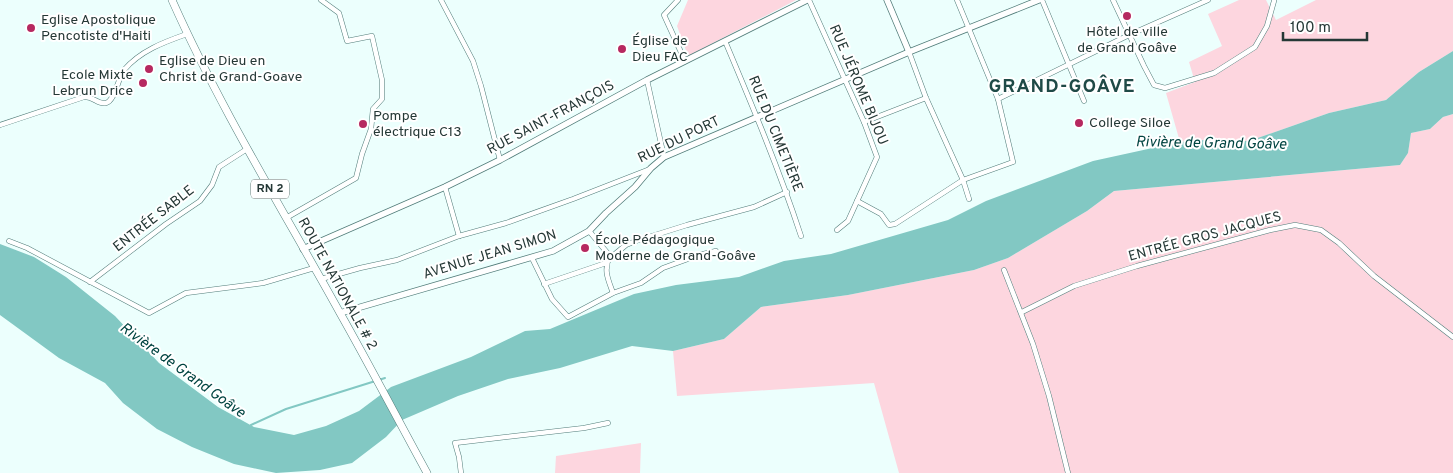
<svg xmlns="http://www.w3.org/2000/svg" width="1453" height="473" font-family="Overpass,sans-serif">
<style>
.green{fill:#fdd6df}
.water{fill:#82c8c3}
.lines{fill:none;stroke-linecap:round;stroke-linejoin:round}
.stream{stroke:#82c8c3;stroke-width:2}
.minor-casing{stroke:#527d7a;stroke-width:5.5}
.tertiary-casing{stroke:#527d7a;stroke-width:7}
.primary-casing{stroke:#527d7a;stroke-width:8}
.minor{stroke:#fff;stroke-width:4.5}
.tertiary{stroke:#fff;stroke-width:5.5}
.primary{stroke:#fff;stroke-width:7}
.poi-dot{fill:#b62960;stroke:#fff;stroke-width:2}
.labels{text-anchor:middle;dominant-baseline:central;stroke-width:4;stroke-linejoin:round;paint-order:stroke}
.shield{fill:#fff;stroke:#667472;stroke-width:1}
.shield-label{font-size:12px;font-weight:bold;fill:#253836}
.poi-label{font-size:14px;fill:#253836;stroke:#fff;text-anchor:start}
.street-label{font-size:14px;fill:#253836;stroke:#fff}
.water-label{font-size:15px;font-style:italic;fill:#004441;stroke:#fff}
.district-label{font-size:19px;font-weight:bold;letter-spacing:1px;fill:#1f4a47;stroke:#fff}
</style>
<rect width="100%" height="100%" fill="#ecfffd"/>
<g class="green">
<polygon points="688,0 796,0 688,56 677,26"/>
<polygon points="1239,0 1266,0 1276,20 1316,0 1453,0 1453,51 1419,72 1386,100 1329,113 1249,141 1206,140 1180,142 1166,93 1195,82 1189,62 1222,46 1208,14"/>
<polygon points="1453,114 1453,473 899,473 874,383 677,396 673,351 724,339 761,307 848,295 974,270 1008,258 1087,211 1114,191 1400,165 1408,153 1411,133 1430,129 1443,117"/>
<polygon points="641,443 640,473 555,473 556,456"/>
</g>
<polygon class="water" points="1453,51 1453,114 1443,117 1430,129 1411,133 1408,153 1400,165 1114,191 1087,211 1008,258 974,270 848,295 761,307 724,339 673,351 632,346 560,368 508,379 458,396 402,420 386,437 352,463 320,470 276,473 234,464 192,447 157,429 123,403 105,383 59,358 0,315 0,244 34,257 66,277 115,316 159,363 218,407 254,427 294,435 326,426 359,411 391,387 471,357 525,331 550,329 634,294 676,285 739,277 784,261 831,254 948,220 986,201 1093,161 1180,142 1206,140 1249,141 1329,113 1386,100 1419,72"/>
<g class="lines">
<polyline class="stream" points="251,425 286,409 385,378"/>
<g class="minor-casing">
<g id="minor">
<polyline points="441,0 473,61 481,86 500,160"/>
<polyline points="678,0 664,15 685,61"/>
<polyline points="809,0 864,122 877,157 848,221 837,230"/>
<polyline points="1042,0 1084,101"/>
<polyline points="1113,0 1144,66 1154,85 1165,88 1214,73 1255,47 1267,26 1274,1"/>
<path d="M725,41C752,105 779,169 801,236"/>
<polyline points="909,52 926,98 963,180 969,199"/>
<polyline points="647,80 664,157"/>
<polyline points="998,99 1129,35 1208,0"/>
<polyline points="864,122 926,98"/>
<path d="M0,125L84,97C93,96 98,105 106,103C115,101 118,78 124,70C140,51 164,42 187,34"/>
<polyline points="445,187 459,236"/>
<polyline points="857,201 881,214 889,225 895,224 963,180 1013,162 998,99 957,0"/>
<polyline points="286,218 356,178 362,154 371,129 373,109 382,99 382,80 372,36 347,41 339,13 321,0"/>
<path d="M589,231L610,256C603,270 608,279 613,293"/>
<polyline points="9,241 27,248 149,313 186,293 263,283 314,268"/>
<polyline points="610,256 615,254 626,245 636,241 687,225 754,207 787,192"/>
<polyline points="532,258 552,299 568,317 613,293 641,283 663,268 699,255 716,251"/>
<polyline points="1004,270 1033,344 1049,396 1068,473"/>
<polyline points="321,279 360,268 397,260 459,236 506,223 573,199 650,169"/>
<polyline points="90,282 166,224 200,201 212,185 219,167 247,149"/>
<polyline points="544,284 606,263"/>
<polyline points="1022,312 1074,286 1137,266 1270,230 1295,225 1321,230 1339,243 1374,276 1453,337"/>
<polyline points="461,473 459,457 455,443 584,428 608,423"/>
</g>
</g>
<g class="tertiary-casing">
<g id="tertiary">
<polyline points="887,0 909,52"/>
<polyline points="303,249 445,187 500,160 647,80 807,0"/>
<polyline points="340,313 553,251 589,231 606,213 635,187 651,168 664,157 909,52 1039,0"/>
</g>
</g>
<g class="primary-casing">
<path id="primary" d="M172,0C220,108 283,210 340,313C370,366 398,420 427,473"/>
</g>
<use href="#minor" class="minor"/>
<use href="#tertiary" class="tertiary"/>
<use href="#primary" class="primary"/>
</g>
<g class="poi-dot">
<circle cx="1127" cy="16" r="5"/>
<circle cx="31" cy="28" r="5"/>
<circle cx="622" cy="49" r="5"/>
<circle cx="149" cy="69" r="5"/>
<circle cx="143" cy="83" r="5"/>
<circle cx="1079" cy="123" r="5"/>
<circle cx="363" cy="124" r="5"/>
<circle cx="585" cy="248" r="5"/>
</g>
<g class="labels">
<rect class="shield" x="251" y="179.5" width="38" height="19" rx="4"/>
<g class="shield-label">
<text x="270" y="189">RN 2</text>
</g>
<g class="poi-label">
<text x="41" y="20">Eglise Apostolique<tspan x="41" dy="16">Pencotiste d'Haiti</tspan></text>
<text x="1127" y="32" text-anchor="middle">Hôtel de ville<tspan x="1127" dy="16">de Grand Goâve</tspan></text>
<text x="632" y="41">Église de<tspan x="632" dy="16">Dieu FAC</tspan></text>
<text x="159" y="61">Eglise de Dieu en<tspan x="159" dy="16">Christ de Grand-Goave</tspan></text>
<text x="133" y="75" text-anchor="end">Ecole Mixte<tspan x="133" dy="16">Lebrun Drice</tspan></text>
<text x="373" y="116">Pompe<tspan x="373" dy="16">électrique C13</tspan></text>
<text x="1089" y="123">College Siloe</text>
<text x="595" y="240">École Pédagogique<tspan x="595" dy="16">Moderne de Grand-Goâve</tspan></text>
</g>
<g class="street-label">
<text transform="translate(858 85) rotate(67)">RUE JÉROME BIJOU</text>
<text transform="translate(551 118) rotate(-28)">RUE SAINT-FRANÇOIS</text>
<text transform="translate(775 134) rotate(68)">RUE DU CIMETIÈRE</text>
<text transform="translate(679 140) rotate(-26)">RUE DU PORT</text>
<text transform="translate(154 219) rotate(-38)">ENTRÉE SABLE</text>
<text transform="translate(1205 237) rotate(-15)">ENTRÉE GROS JACQUES</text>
<text transform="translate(490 255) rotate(-17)">AVENUE JEAN SIMON</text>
<text transform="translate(337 284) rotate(61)">ROUTE NATIONALE # 2</text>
</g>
<g class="water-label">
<text transform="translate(1211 144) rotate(1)">Rivière de Grand Goâve</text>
<text transform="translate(182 371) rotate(36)">Rivière de Grand Goâve</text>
</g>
<g class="district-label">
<text x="1062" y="87">GRAND-GOÂVE</text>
</g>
</g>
<path d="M1283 32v8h84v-8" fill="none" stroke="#253836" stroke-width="2.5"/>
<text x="1290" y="32" font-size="15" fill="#253836" stroke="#ffffff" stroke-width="4" paint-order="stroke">100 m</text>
</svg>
